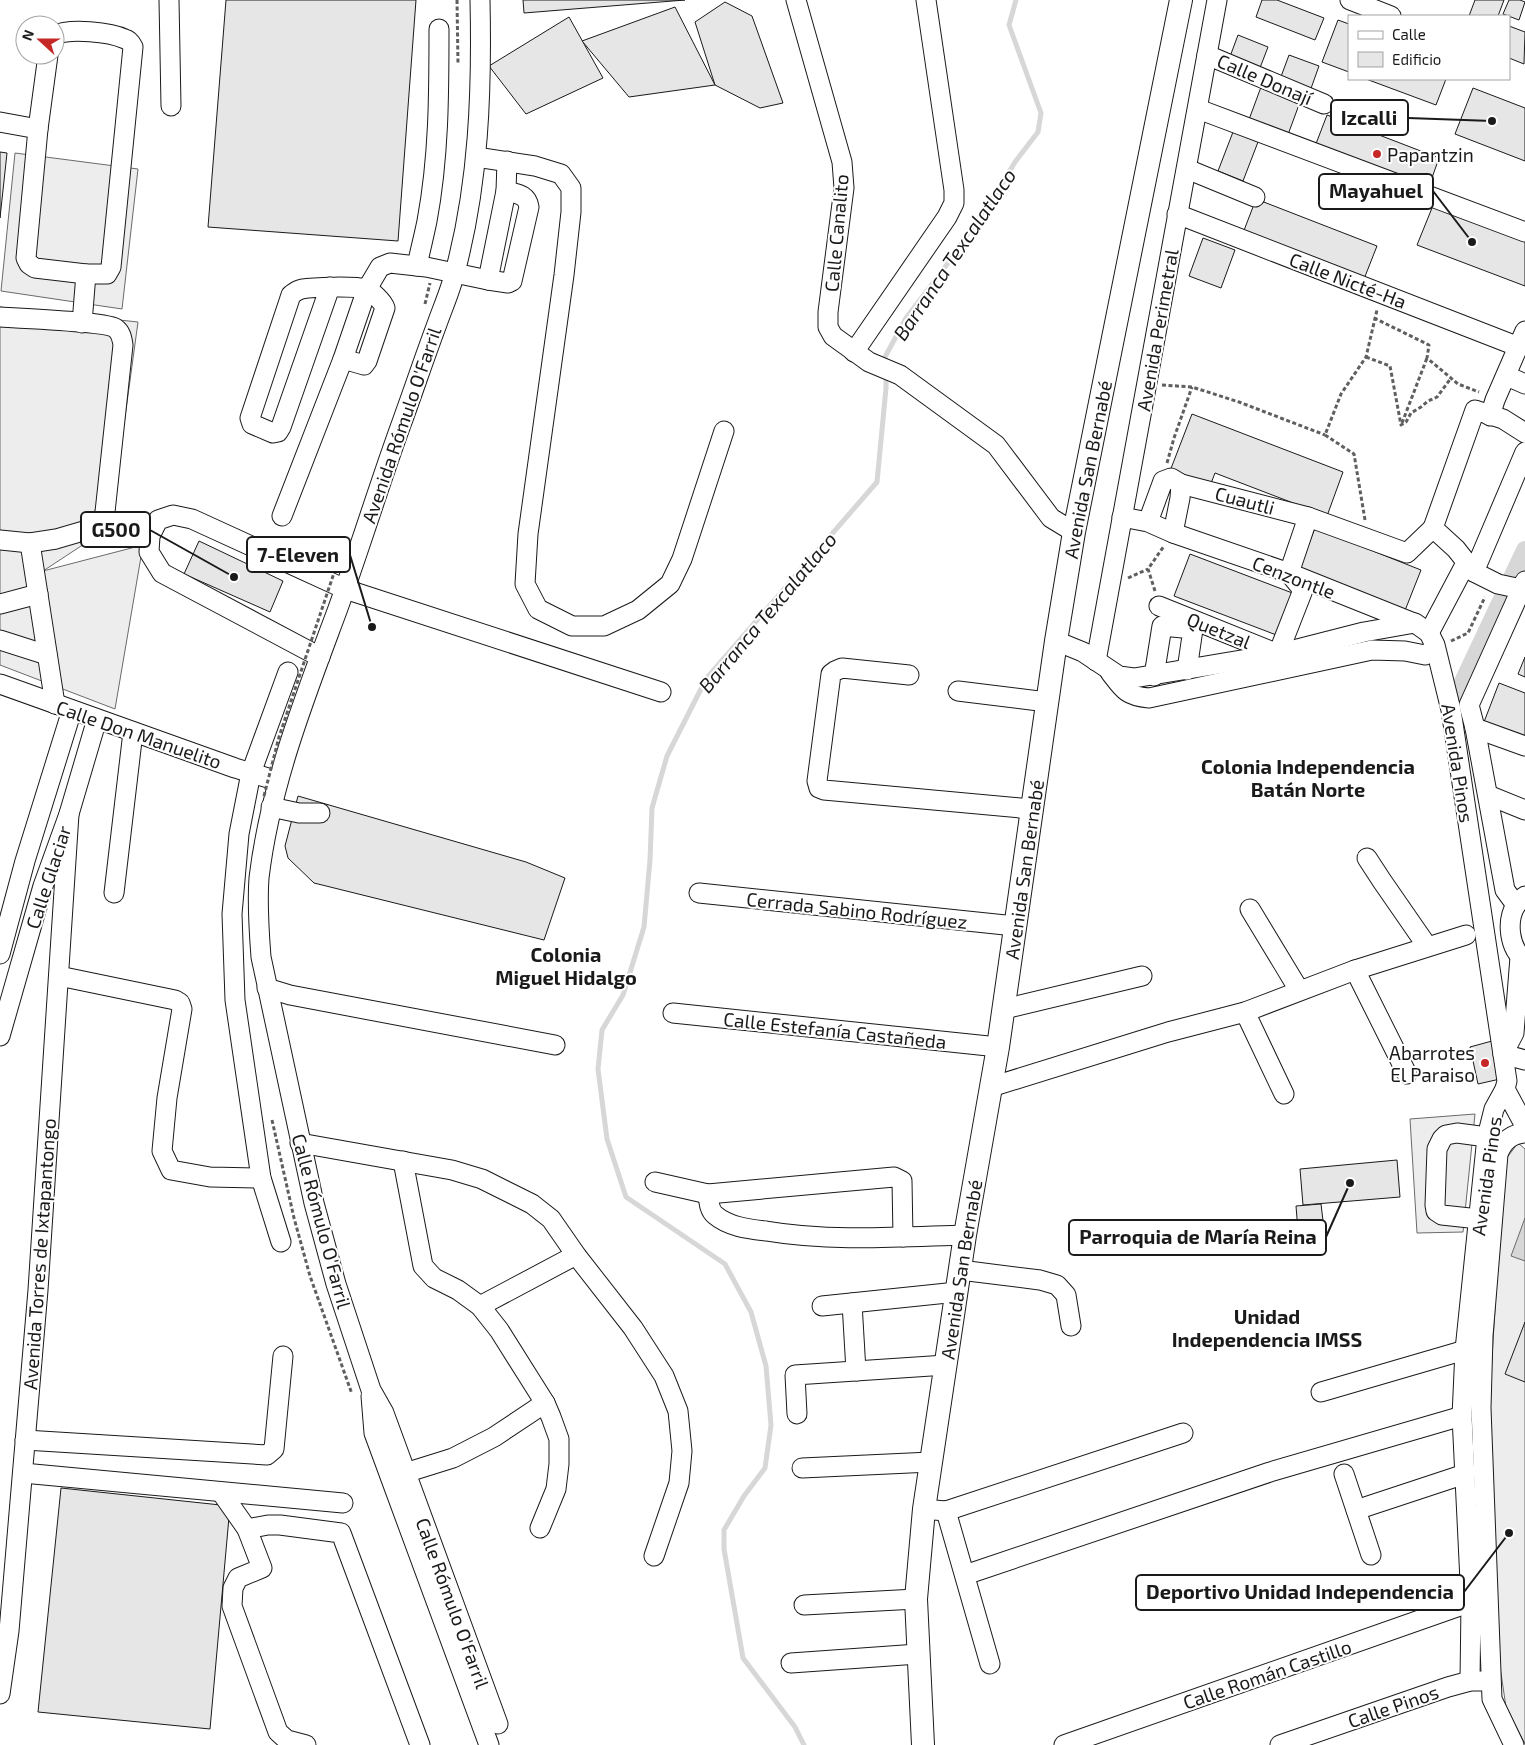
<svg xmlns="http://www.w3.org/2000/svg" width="1525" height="1745" font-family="'Exo 2',sans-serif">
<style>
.built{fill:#ededed;stroke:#6a6a6a}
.water{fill:#d7d7d7;stroke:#6a6a6a}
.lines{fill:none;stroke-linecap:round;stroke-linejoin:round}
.stream{stroke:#d7d7d7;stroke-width:5}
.canal{stroke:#d7d7d7;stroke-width:18}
.building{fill:#e6e6e6;stroke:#1a1a1a}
.minor-casing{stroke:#1a1a1a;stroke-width:21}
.major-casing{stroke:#1a1a1a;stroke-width:24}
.path{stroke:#5f5f5f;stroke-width:3;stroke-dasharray:4 2.5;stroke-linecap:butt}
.minor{stroke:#fff;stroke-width:19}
.major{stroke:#fff;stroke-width:22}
.path-bridge{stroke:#5f5f5f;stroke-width:3;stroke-dasharray:4 2.5;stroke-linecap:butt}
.poi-dot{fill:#c62828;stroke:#fff;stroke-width:2}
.labels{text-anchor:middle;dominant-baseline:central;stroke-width:4;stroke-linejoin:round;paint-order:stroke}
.street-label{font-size:19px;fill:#1a1a1a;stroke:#fff}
.poi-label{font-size:19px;fill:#1a1a1a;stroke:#fff;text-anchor:start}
.water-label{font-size:20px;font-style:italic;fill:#1a1a1a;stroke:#fff}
.neighbourhood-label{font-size:20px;font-weight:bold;fill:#1a1a1a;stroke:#fff}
.leader{fill:none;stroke:#1a1a1a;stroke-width:2}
.callout-dot{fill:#1a1a1a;stroke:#fff;stroke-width:2}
.callout{fill:#fff;stroke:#1a1a1a;stroke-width:2}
.callout-label{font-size:20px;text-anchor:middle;font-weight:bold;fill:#1a1a1a}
</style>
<rect width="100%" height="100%" fill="#fff"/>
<g class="built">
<polygon points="15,153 138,169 122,309 1,291"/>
<polygon points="0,307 138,322 110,527 43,571 143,545 115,709 0,665"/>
<polygon points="1475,1114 1463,1232 1417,1233 1410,1119"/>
<polygon points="1518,1143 1525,1149 1525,1744 1506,1707 1499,1660 1489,1406 1502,1196 1506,1159"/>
</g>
<polygon class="water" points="1525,1218 1525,1261 1511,1256"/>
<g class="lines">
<g class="stream">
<polyline points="886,364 885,357 906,318 943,270 972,227 991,202 1015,162 1038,132 1041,113 1009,25 1016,0"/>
<polyline points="804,1745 795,1727 743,1658 724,1549 724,1530 744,1496 765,1468 771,1425 766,1366 751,1312 725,1264 626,1197 607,1139 598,1069 602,1030 623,995 644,927 650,860 652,808 667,756 706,679 877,482 886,388 886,372"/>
</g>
<polyline class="canal" points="1457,721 1455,709 1462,684 1525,550"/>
</g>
<g class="building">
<polygon points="226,0 416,0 398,241 208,227"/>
<polygon points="523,0 685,0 524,13"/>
<polygon points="1262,0 1277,0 1324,18 1315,40 1256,17"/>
<polygon points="1475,0 1504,0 1498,16 1469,16"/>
<polygon points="1509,0 1520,0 1525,2 1519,20 1503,14"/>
<polygon points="725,2 752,16 783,103 760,108 715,85 695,22"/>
<polygon points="675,7 715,85 629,97 582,41"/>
<polygon points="569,17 603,78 526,114 489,66"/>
<polygon points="1338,20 1349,24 1349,72 1322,62"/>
<polygon points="1509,26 1525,32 1524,64 1509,58"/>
<polygon points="1238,35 1268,47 1258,73 1228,62"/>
<polygon points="1289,55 1319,66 1309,94 1279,82"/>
<polygon points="1366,79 1446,79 1436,105"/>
<polygon points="1261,87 1300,102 1286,140 1247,125"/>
<polygon points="1473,88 1525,108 1525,161 1455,134"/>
<polygon points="1327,115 1439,158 1427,192 1314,149"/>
<polygon points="1233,132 1258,142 1243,181 1218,171"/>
<polygon points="0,152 7,153 0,218"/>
<polygon points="1256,199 1377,246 1364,279 1243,233"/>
<polygon points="1434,203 1525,238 1525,286 1417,245"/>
<polygon points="1203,238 1235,250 1221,288 1189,276"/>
<polygon points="1192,414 1343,472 1327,516 1215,473 1210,486 1170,471"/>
<polygon points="1315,528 1421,570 1404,613 1298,571"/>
<polygon points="199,541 283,581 270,612 184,574"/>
<polygon points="1190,554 1295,594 1279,636 1174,596"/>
<polygon points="1525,657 1525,677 1518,674"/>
<polygon points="1499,683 1525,693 1525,738 1484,722"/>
<polygon points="298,796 526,862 565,878 544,940 314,883 288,858 285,846"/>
<polygon points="1492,1041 1500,1079 1478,1084 1470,1047"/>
<polygon points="1397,1160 1400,1197 1303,1205 1300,1169"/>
<polygon points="1321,1204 1324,1229 1298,1231 1296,1206"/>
<polygon points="1525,1322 1525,1382 1505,1374"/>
<polygon points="61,1488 230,1506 210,1729 38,1712"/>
</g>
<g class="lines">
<g class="minor-casing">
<g id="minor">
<polyline points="169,0 171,106"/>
<path d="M480,0C482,91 479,183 455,272C451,289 443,307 437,324C425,356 414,389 402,422C379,485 360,548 337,611C305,697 270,785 259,878C257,904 259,931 261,957L314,1203L336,1284L371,1390L384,1413L498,1724"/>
<polyline points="796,0 842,162 844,188 828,312 828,327 833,336 869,362 900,375 996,445 1051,518 1074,532"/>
<polyline points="1350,0 1391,16"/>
<path d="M48,55L38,129L26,258L29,264L35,268L86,274H107L111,267L133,47C131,43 129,40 125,39C110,32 70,28 55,35"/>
<polyline points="1207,55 1324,104"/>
<polyline points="1198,109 1525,232"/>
<polyline points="0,122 38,129"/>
<polyline points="476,157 535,166 561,174 571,188 571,212 564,275 528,534 525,584 538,609 572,626 604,626 638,610 670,584 682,559 724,431"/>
<polyline points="1187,169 1255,197"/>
<polyline points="1177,214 1519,347"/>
<path d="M417,266C420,251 424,236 427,221C439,157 439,93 439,29"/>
<polyline points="488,280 506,191 507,161"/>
<path d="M330,287L281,427L278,432L273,433L252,424L250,418L291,295C295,292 297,290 302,289C313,287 356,286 366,289C372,291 383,302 385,308L367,361L364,365L343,359"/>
<path d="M0,317C17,318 106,322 115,328C121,332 122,338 123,345L105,512L102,520L97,527L56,539L30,543L0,540"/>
<polyline points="82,323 86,274"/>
<polyline points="854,352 947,217 954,203 954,190 926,0"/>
<polyline points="1507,376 1525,384"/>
<polyline points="1490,416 1495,400 1525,331"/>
<polyline points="1525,433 1503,419 1475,410 1433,528 1456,549 1474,572 1525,452"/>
<polyline points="1181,484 1308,517"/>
<path d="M282,516L343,359L367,289L380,267L390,263L426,267L488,280L508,283L512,281L529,207C527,194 517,194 506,191"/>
<polyline points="1122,517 1148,522 1173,533 1180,498 1181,484 1171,478 1163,481 1148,522"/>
<polyline points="1173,533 1289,573 1414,623"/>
<polyline points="30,543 55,704"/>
<polyline points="1474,572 1498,584 1521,589"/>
<polyline points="0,604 38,594"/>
<polyline points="1159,606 1278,654 1303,590 1289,573 1308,517 1407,553 1433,528"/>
<polyline points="1429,633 1466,563"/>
<polyline points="0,640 47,655"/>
<polyline points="1056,641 1083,652 1119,676 1134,678 1278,654 1364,632 1415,623 1429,633 1435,645 1451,710 1507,1081 1505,1089 1494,1109 1487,1137 1465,1350 1462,1416 1471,1602 1470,1681"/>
<polyline points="320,657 162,573 149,552 150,536 158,520 173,515 192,519 345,589 661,692"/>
<polyline points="1096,661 1217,0"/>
<path d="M1110,672C1123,689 1126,696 1149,698L1372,650L1405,651L1425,655L1435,649"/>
<polyline points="909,675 842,668 835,671 831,674 817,781 819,788 824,790 1031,809"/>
<polyline points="1154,676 1162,626 1193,629 1187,670"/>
<polyline points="0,684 235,768 278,781"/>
<polyline points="958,691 1047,702"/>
<polyline points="1475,728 1525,746"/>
<polyline points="1488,795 1525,810"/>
<polyline points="271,807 299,813 320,813"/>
<polyline points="1367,858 1382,881 1427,946"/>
<polyline points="114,893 133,732"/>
<polyline points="699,893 1015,926"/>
<path d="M1525,896C1522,899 1518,902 1516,905C1506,921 1509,949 1525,960"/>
<polyline points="1516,905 1505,890 1475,728 1469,705 1525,581"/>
<polyline points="1250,909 1299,990"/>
<polyline points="0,954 25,861 72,710"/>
<polyline points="1520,957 1514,1033 1503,1054 1525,1060"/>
<polyline points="1355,970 1407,1074"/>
<polyline points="59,976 175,1000 180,1003 182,1009 167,1098 162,1151 171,1170 210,1177 261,1178"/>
<polyline points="267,988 290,995 555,1045"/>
<polyline points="1004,1009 1142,976"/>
<polyline points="1245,1012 1284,1094"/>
<polyline points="673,1013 998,1047"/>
<polyline points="0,1036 43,886 69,814 97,719"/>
<polyline points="991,1087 1168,1032 1245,1012 1355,970 1466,935"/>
<polyline points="1505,1089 1525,1126"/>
<polyline points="300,1143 452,1170 482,1179 532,1204 551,1219 576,1255 633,1328 664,1376 678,1411 682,1451 679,1483 654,1556"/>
<polyline points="403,1161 423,1266 434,1278 458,1290 480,1306 499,1330 545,1403 551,1417 559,1439 559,1464 556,1489 540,1528"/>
<polyline points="655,1182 708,1194 894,1177 902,1181 903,1237"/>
<path d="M708,1194C709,1202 709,1210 715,1215C729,1227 749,1229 766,1231C831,1242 898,1237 965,1235"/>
<polyline points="1479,1219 1442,1215 1436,1211 1435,1205 1437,1149 1442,1139 1446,1135 1457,1133 1487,1137"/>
<polyline points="281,1242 261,1178 235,1000 232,914 239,834 251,773 288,672"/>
<polyline points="960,1270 1040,1280 1057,1285 1066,1295 1071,1326"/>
<polyline points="852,1303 856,1371"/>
<polyline points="480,1306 576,1255"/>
<polyline points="822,1306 957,1292"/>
<polyline points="1321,1392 1465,1350"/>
<polyline points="371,1396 374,1433 489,1745"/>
<polyline points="797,1414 795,1375 946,1365"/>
<polyline points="25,1440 267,1455 274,1449 283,1356"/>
<polyline points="802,1468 931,1462"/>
<polyline points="23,1473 343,1503"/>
<polyline points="405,1473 453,1458 494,1437 545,1403"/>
<polyline points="1344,1474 1371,1555"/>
<polyline points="221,1492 247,1529 268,1525 280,1525 341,1533 420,1745"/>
<polyline points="934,1510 946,1511 990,1664"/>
<polyline points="1356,1510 1465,1474"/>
<polyline points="946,1511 1183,1433"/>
<polyline points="247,1529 262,1568 238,1578 233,1588 232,1606 278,1732 287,1740 306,1745"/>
<polyline points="965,1575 1270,1472 1462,1416"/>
<polyline points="804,1605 916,1599"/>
<polyline points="791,1663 918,1654"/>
<polyline points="0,1694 9,1631 38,1290 69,814"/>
<polyline points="1064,1745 1471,1602"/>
<polyline points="1280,1745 1448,1687 1470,1681 1482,1681"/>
<path d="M1514,1745L1492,1699L1481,1408L1483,1336L1498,1154C1503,1141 1511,1134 1525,1133"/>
</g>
</g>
<g class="major-casing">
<g id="major">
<path id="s1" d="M923,1745L916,1599L924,1509L965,1235L998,1047L1056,641L1074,532L1181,0"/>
</g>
</g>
<g class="path">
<polyline points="457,0 458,64"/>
<polyline points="425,304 430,283"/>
<polyline points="1374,318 1429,345 1427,358 1458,384 1479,392"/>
<polyline points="1366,357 1390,366 1401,425 1406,422 1411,413 1421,407 1428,401 1437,397 1451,378"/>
<polyline points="1162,385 1192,387 1239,402 1325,435"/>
<polyline points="1402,423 1427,358"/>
<polyline points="1167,463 1174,438 1192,387"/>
<polyline points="1365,520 1354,454 1325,435 1341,394 1366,357 1377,310"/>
<polyline points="1128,578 1148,569"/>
<polyline points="1155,591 1148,569 1164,546"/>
<polyline points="1451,641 1468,633 1485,597"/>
<polyline points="272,1120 294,1218 310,1276 352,1394"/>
</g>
<use href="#minor" class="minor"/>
<use href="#major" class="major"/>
<polyline class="path-bridge" points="264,796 279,737 336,567"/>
</g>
<g class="poi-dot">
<circle cx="1377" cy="154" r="5"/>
<circle cx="1485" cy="1063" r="5"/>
</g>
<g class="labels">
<g class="street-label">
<text transform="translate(1265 79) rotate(23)">Calle Donají</text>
<text transform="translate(836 233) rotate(-85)">Calle Canalito</text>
<text transform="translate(1348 280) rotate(21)">Calle Nicté-Ha</text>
<text transform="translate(1157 330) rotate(-80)">Avenida Perimetral</text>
<text transform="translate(401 425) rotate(-71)">Avenida Rómulo O'Farril</text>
<text stroke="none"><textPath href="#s1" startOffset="1289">Avenida San Bernabé</textPath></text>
<text transform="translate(1245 500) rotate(15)">Cuautli</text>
<text transform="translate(1294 577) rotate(21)">Cenzontle</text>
<text transform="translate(1219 630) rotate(22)">Quetzal</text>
<text transform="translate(139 734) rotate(19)">Calle Don Manuelito</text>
<text transform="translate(1458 763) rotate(81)">Avenida Pinos</text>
<text stroke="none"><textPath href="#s1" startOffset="884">Avenida San Bernabé</textPath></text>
<text transform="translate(48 877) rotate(-72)">Calle Glaciar</text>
<text transform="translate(857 910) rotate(6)">Cerrada Sabino Rodríguez</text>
<text transform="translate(835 1030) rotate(6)">Calle Estefanía Castañeda</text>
<text transform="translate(1486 1176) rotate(-82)">Avenida Pinos</text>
<text transform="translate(322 1221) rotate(75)">Calle Rómulo O'Farril</text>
<text transform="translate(39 1254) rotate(-86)">Avenida Torres de Ixtapantongo</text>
<text stroke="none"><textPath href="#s1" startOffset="479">Avenida San Bernabé</textPath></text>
<text transform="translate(453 1603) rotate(70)">Calle Rómulo O'Farril</text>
<text transform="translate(1267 1674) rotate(-19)">Calle Román Castillo</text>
<text transform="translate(1393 1706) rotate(-19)">Calle Pinos</text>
</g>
<g class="poi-label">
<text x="1387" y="154">Papantzin</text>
<text x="1475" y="1052" text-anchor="end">Abarrotes<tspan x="1475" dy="22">El Paraiso</tspan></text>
</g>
<g class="water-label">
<text transform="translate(954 254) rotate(-56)">Barranca Texcalatlaco</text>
<text transform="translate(767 612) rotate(-50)">Barranca Texcalatlaco</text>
</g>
<g class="neighbourhood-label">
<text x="1308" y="766">Colonia Independencia<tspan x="1308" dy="23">Batán Norte</tspan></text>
<text x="566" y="954">Colonia<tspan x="566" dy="23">Miguel Hidalgo</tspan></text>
<text x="1267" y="1316">Unidad<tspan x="1267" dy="23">Independencia IMSS</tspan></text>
</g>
</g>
<path class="leader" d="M1492 121L1408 118M1472 242L1433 191M234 577L150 530M372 627L350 555M1350 1183L1326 1237M1509 1533L1464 1592"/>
<g class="callout-dot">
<circle cx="1492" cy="121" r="5"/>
<circle cx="1472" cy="242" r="5"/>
<circle cx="234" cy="577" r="5"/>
<circle cx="372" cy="627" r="5"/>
<circle cx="1350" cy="1183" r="5"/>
<circle cx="1509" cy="1533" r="5"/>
</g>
<g class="callout">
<rect x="1331" y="100" width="77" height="35" rx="5"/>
<rect x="1319" y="174" width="114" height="35" rx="5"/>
<rect x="81" y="512" width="69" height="35" rx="5"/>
<rect x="247" y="537" width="103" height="35" rx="5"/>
<rect x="1069" y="1220" width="257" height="35" rx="5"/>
<rect x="1136" y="1575" width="328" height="35" rx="5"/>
</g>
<g class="callout-label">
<text x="1369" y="125">Izcalli</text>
<text x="1376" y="198">Mayahuel</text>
<text x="116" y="537">G500</text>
<text x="298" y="562">7-Eleven</text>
<text x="1198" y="1244">Parroquia de María Reina</text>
<text x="1300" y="1599">Deportivo Unidad Independencia</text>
</g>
<rect x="1348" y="15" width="162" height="65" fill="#ffffff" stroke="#a3a3a3"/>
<rect x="1358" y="31" width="25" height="8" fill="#ffffff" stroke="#a3a3a3"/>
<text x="1392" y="40" font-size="15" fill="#1a1a1a">Calle</text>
<rect x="1358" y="52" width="25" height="15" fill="#e6e6e6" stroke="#a3a3a3"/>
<text x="1392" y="65" font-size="15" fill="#1a1a1a">Edificio</text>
<g transform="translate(40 40) rotate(291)"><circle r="24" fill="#ffffff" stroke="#a3a3a3"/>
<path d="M0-4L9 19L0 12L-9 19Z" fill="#c62828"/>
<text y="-8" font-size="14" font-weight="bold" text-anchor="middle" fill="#1a1a1a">N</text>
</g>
</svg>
